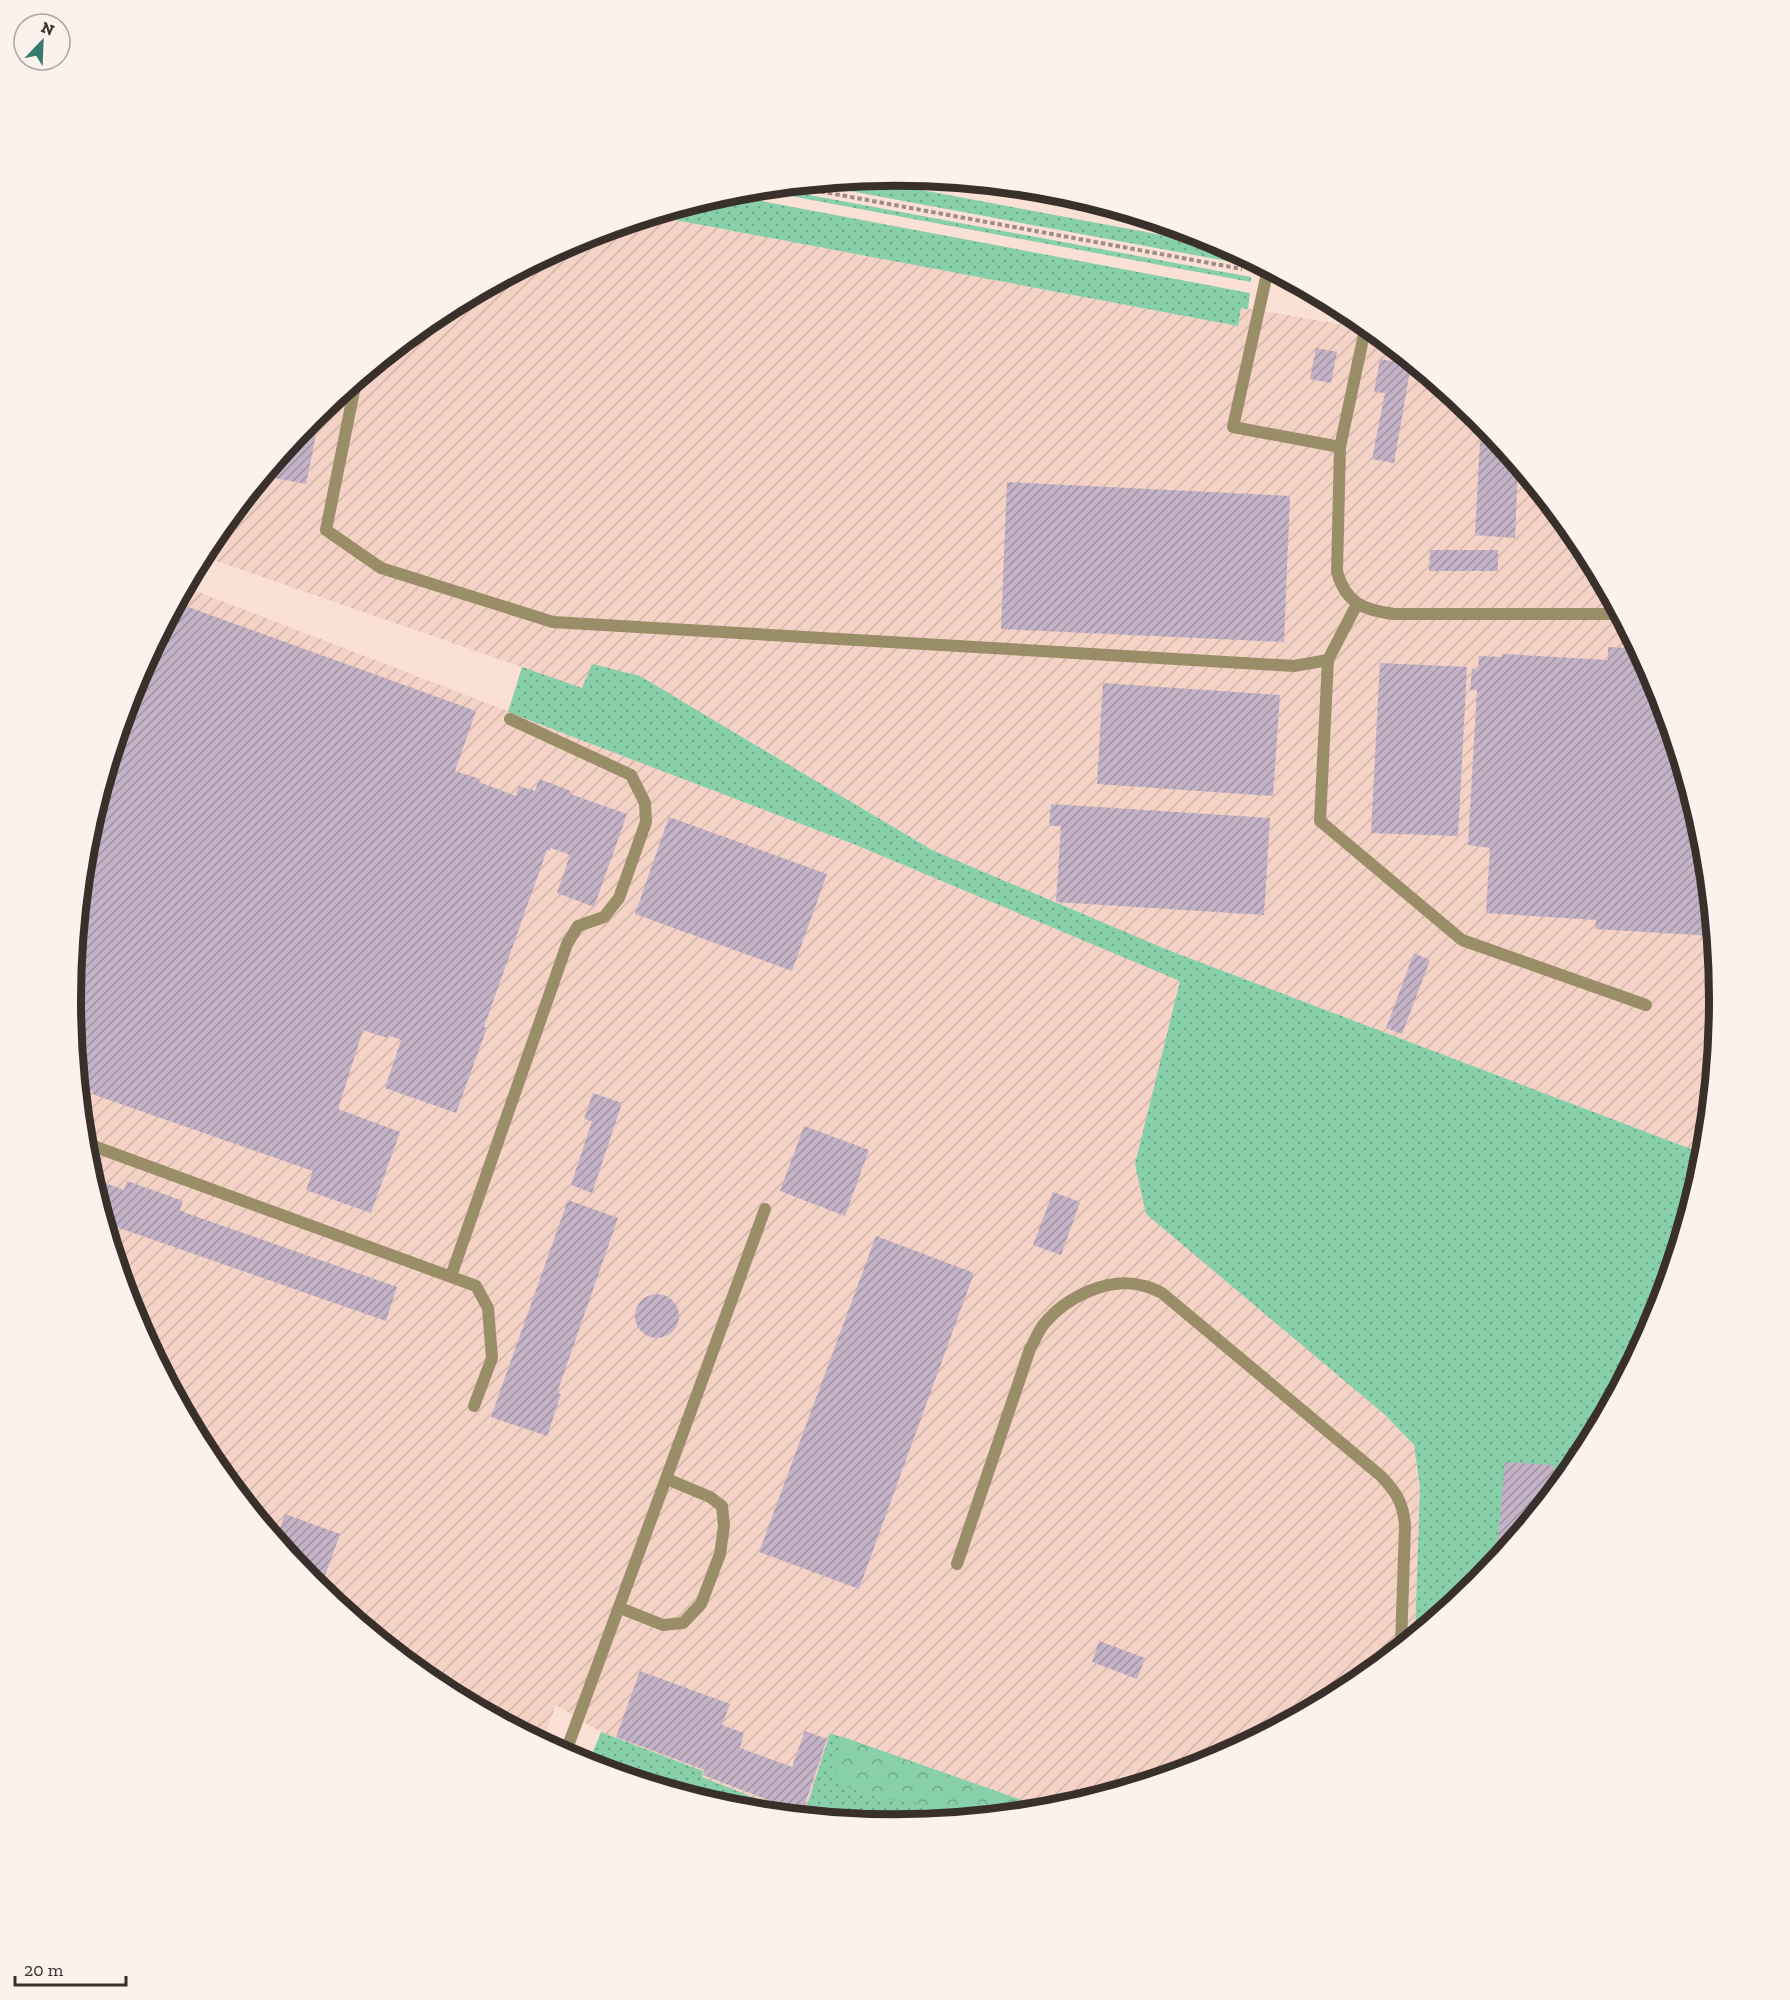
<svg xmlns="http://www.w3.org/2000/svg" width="1790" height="2000" font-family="'Zilla Slab',serif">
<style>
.industrial{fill:url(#industrial-furrows)}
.grass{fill:url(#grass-dots)}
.forest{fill:url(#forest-crowns)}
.building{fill:url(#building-hatch)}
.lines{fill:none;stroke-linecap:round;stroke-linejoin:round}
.path{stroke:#9f8c84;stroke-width:4;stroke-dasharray:4.5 3;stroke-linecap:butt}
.service{stroke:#9a8e69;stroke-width:12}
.tertiary{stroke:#9a8e69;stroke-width:12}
.rim{fill:none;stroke:#392f2b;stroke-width:8}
</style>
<defs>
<pattern id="industrial-furrows" width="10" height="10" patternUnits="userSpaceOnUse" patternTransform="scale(1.5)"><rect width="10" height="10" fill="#f4d2c5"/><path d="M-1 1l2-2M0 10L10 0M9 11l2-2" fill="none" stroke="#d2b5a9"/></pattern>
<pattern id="grass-dots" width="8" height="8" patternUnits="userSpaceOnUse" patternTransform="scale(1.5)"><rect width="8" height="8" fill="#87d0aa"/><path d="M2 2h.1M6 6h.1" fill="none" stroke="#6fa98b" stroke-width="1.8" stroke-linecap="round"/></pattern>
<pattern id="forest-crowns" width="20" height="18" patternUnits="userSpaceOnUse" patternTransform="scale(1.5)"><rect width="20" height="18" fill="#87d0aa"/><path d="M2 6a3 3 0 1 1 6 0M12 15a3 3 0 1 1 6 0" fill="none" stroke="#6fa98b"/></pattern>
<pattern id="building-hatch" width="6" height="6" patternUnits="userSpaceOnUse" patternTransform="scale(1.5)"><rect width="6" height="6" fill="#c4b3c7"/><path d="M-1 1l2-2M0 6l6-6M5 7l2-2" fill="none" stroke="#a092a2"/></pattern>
</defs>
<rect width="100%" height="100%" fill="#fbe0d5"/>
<g class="industrial">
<polygon points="654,216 1238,326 1241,307 1372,330 1478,417 1581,542 1657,685 1704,839 1719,1000 1704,1154 1168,950 932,850 683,701 582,688 202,556 210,542 312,417 437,314 580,238"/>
<polygon points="185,587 856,845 1181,981 1135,1164 1414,1445 1420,1487 1415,1635 1353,1686 1210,1762 1056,1809 1041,1807 831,1733 804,1815 798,1815 701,1777 703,1771 601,1732 556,1705 542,1742 437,1685 312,1583 209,1458 133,1315 86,1161 71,1000 86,839 133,684"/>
</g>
<g class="grass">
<polygon points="863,179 1226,247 1239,253 1248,265 812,184"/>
<polygon points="772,188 1251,277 1251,282 753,189"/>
<polygon points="724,194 1250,293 1248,309 1241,308 1238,326 654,216"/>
<polygon points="592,664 640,676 932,850 1168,950 1704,1154 1657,1316 1580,1458 1478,1583 1415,1635 1420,1487 1414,1445 1384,1414 1146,1214 1135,1164 1180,981 856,845 508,712 522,667 582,688"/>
<polygon points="601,1732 703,1771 702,1777 798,1815 734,1809 588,1764"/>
<polygon points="830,1733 1041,1807 1051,1809 895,1824 804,1815"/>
</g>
<polygon class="forest" points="843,1737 1041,1807 1051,1809 934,1821 917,1803 879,1798 849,1788 833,1771"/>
<g class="building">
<polygon points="1316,348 1337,352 1331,383 1310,379"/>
<polygon points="1380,359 1411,365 1394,463 1372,459 1385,393 1374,392"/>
<polygon points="321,410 306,484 264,476 312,417"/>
<polygon points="1481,423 1483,423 1518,466 1515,538 1475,535"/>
<polygon points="1007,482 1290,496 1284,642 1001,629"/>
<polygon points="1430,550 1498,550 1498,571 1429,571"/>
<polygon points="177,603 476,711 455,771 480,779 479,782 516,796 519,786 535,791 539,779 571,791 570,794 627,814 594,907 557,893 570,855 551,848 550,851 547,850 484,1027 487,1028 456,1113 385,1088 401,1040 388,1035 387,1038 363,1030 338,1109 400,1132 371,1213 306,1190 313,1171 92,1094 93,1091 79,1087 71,1000 86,839 133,684"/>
<polygon points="1635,643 1657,685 1704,839 1713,936 1595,929 1596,920 1486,913 1490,848 1468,845 1477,690 1470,690 1472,669 1478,670 1479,656 1502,657 1502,654 1608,660 1608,647 1635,648"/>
<polygon points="1380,663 1467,667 1458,836 1371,833"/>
<polygon points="1103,683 1280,695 1273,796 1097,784"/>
<polygon points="1051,804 1270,818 1264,915 1056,902 1061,826 1049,826"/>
<polygon points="669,817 827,874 792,971 635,914"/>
<polygon points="1414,953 1430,960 1402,1034 1386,1028"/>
<polygon points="593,1093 622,1103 592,1193 571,1185 592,1121 584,1119"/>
<polygon points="804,1126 869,1150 845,1216 780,1191"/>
<polygon points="92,1178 124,1190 127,1181 183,1201 180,1210 186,1213 397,1287 386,1321 105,1223"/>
<polygon points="1053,1192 1080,1202 1061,1255 1033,1245"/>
<polygon points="568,1200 618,1218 557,1393 561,1394 547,1436 491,1417"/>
<polygon points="876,1236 974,1273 859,1589 759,1552"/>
<circle cx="657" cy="1316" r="22"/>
<polygon points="1505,1462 1554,1465 1552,1493 1496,1560"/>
<polygon points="285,1514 340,1534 320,1590 312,1583 276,1539"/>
<polygon points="1099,1641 1145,1658 1137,1679 1092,1662"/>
<polygon points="640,1671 730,1704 722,1725 744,1733 740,1748 792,1767 805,1731 827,1739 802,1813 703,1775 705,1770 616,1737"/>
</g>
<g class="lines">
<polyline class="path" points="791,186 1242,269"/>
<g class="service">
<path d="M1268,269L1233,427L1340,447L1337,572C1346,603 1363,610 1394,614H1619"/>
<polyline points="356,381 326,530 381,568 553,622 1294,666 1328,660 1357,604"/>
<polyline points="1340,447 1366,325"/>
<polyline points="1328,660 1320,821 1462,940 1646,1005"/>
<polyline points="85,1143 476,1286 488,1308 492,1358 474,1406"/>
<polyline points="451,1276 567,944 578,926 604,917 619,898 646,822 645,803 631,775 510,719"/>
<path d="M957,1564L1030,1349C1035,1341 1038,1331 1044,1324C1066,1297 1109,1276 1144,1286C1150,1287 1156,1290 1162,1293L1381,1476C1396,1492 1403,1502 1405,1525L1401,1646"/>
<polyline points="620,1608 663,1625 683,1623 701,1604 720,1554 724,1526 722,1506 710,1497 667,1479"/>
<polyline points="565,1754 765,1209"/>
</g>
<polyline class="tertiary" points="1022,188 1082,199"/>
</g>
<path d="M0 0H1790V2000H0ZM81 1000a814 814 0 1 1 1628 0a814 814 0 1 1-1628 0Z" fill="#fcf1ed" fill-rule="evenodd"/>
<path class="rim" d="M81 1000a814 814 0 1 1 1628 0a814 814 0 1 1-1628 0Z"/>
<g transform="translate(42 42) rotate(23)"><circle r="28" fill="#fcf1ed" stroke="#aea39f" stroke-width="1.5"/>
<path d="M0-4.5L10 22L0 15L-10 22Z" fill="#377b70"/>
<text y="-9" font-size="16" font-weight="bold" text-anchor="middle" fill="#392f2b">N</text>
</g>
<path d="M15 1976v9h111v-9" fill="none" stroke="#392f2b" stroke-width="3"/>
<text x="24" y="1976" font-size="18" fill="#392f2b" stroke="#fcf1ed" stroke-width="4.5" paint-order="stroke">20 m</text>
</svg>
